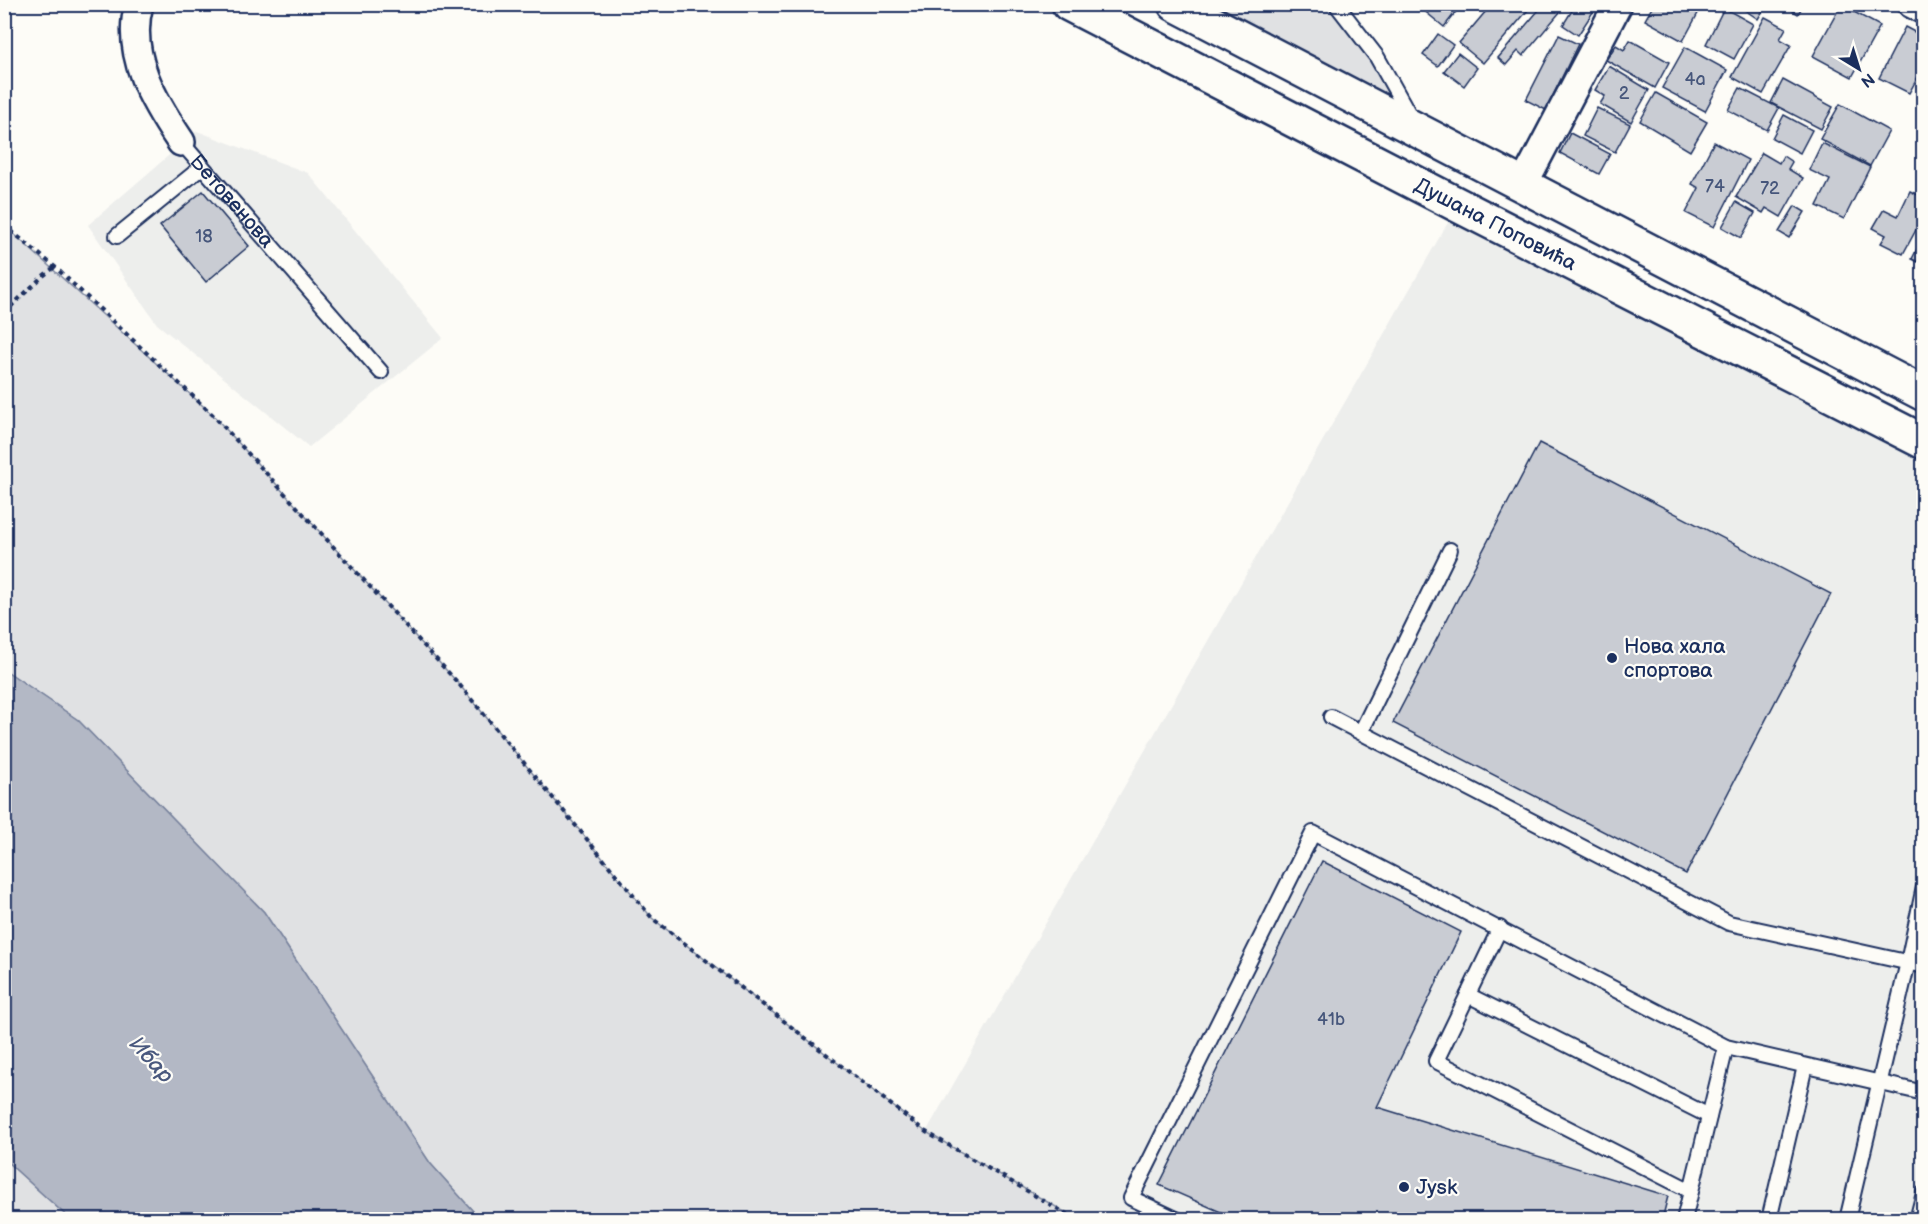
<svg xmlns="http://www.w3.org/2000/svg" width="1928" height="1224" font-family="'Balsamiq Sans',sans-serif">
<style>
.built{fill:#edeeec}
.green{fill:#e0e1e3;stroke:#7e88a0;stroke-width:1.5}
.water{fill:#b3b8c5;stroke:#76819c;stroke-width:1.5}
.building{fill:#c9ccd3;stroke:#1b2f5e;stroke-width:1.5}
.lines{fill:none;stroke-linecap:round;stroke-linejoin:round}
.service-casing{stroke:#1b2f5e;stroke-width:18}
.minor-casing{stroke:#1b2f5e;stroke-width:32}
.secondary-casing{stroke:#1b2f5e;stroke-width:38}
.path{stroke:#1b2f5e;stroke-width:4;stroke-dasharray:4.5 4.5;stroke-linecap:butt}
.service{stroke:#fdfcf7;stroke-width:14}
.minor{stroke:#fdfcf7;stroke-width:27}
.secondary{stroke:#fdfcf7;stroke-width:33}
.poi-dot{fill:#1b2f5e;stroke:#fdfcf7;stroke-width:2}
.labels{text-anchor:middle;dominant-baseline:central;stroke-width:4.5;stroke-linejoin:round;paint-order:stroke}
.number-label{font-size:18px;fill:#46567b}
.street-label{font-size:21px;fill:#1b2f5e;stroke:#fdfcf7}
.poi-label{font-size:21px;fill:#1b2f5e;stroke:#fdfcf7;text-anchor:start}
.water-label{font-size:22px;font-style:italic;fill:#49587d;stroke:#fdfcf7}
</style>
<rect width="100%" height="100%" fill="#fdfcf7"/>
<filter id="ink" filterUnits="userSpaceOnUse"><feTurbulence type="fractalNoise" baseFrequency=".0167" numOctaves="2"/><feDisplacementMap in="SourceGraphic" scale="12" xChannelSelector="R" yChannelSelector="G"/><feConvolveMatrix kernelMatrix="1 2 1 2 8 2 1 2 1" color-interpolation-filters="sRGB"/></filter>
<g filter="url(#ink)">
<g class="built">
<polygon points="197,131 308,173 443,338 309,447 157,324 88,225"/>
<polygon points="1458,205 1923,443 1923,1219 1077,1219 926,1132"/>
</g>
<g class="green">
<polygon points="1175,5 1336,5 1417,131"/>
<polygon points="4,225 213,415 458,683 652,918 926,1132 1077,1219 480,1219 430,1163 264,912 78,720 5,670"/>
<polygon points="4,1160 5,1160 70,1219 5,1219"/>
</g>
<polygon class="water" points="5,670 78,720 264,912 430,1163 480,1219 70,1219 5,1160"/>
<g class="building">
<polygon points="1416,4 1462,4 1444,27"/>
<polygon points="1492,4 1522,4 1528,10 1483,63 1459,43"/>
<polygon points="1544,4 1566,5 1523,56 1518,51 1506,65 1498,58"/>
<polygon points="1576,4 1597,6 1578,35 1563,25"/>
<polygon points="1654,4 1703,4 1683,41 1645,20"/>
<polygon points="1736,4 1767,4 1758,19"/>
<polygon points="1782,4 1804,4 1798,14"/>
<polygon points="1841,5 1880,26 1852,77 1813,56"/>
<polygon points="1724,8 1753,24 1734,59 1706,44"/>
<polygon points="1765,17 1786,28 1780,39 1791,45 1763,94 1732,77"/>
<polygon points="1905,27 1924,37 1924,66 1909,93 1879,78"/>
<polygon points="1438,34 1453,45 1438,66 1423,55"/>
<polygon points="1559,35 1578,44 1546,110 1526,100"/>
<polygon points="1630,40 1669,62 1655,88 1606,60 1616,45 1624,50"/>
<polygon points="1685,47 1727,70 1705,111 1662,88"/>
<polygon points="1458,53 1477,68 1464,86 1444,71"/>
<polygon points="1609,66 1649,90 1631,122 1600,104 1605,96 1595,90"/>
<polygon points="1783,80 1833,107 1821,129 1771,103"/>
<polygon points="1740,88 1779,108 1767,130 1728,110"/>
<polygon points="1656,93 1707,122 1690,151 1640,121"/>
<polygon points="1840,104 1889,131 1870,166 1820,139"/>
<polygon points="1597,108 1630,124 1615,152 1583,136"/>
<polygon points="1784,115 1812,130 1800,153 1772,138"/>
<polygon points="1570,133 1610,154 1599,174 1560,153"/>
<polygon points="1714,142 1748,160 1714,227 1686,213 1699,188 1692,184"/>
<polygon points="1822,143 1870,167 1844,219 1817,206 1830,180 1809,170"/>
<polygon points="1762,153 1779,163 1783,156 1792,162 1788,169 1803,178 1781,217 1766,208 1763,213 1736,197"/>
<polygon points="203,191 249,246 206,282 160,226"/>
<polygon points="1910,191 1924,198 1924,215 1903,254 1881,243 1886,235 1873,228 1884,209 1898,216"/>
<polygon points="1736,202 1755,213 1741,238 1722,227"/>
<polygon points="1795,206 1805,212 1789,238 1779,232"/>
<polygon points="1924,235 1924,265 1912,259"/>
<polygon points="1539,443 1831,594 1686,874 1393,723"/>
<polygon points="1322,861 1461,932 1377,1107 1668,1196 1662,1220 1239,1220 1159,1185"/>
</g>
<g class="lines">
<g class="service-casing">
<g id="service">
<polyline points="1336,4 1377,57 1411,118"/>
<path id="s1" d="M181,142L381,372"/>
<polyline points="117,236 202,167"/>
<polyline points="1331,717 1729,923 1924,966"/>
<polyline points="1361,732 1450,550"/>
<polyline points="1500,928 1436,1061 1691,1191"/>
<polyline points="1468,995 1709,1116"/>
<polyline points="1178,1220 1131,1198 1313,833 1726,1047 1924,1093"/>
<polyline points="1684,1220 1726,1047"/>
<polyline points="1769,1220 1805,1066"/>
<polyline points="1847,1220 1908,962 1924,887"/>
<polyline points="1917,1220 1924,1193"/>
</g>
</g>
<g class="minor-casing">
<g id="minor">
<path d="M139,4C125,55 154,102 181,142"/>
<polyline points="1912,4 1924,10"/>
<polyline points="1523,185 1618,4"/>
</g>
</g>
<g class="secondary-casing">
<g id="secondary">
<path id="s2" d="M1069,4L1458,205L1924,442"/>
<polyline points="1175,4 1924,394"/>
</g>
</g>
<g class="path">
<polyline points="4,225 55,267 213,415 458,683 652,918 926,1132 1077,1220"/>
<polyline points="4,313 43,276 55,267"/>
</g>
<use href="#service" class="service"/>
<use href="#minor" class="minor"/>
<use href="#secondary" class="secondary"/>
</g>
</g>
<g class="poi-dot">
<circle cx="1612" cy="658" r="6"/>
<circle cx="1404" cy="1187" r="6"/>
</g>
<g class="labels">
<g class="number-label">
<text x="1695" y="79">4a</text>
<text x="1624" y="93">2</text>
<text x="1715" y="186">74</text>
<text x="1770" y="188">72</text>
<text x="204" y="236">18</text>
<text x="1331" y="1019">41b</text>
</g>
<g class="street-label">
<text stroke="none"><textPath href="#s1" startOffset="78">Бетовенова</textPath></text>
<text stroke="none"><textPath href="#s2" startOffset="480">Душана Поповића</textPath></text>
</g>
<g class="poi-label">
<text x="1624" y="646">Нова хала<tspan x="1624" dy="24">спортова</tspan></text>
<text x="1416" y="1187">Jysk</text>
</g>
<g class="water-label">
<text transform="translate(151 1060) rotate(48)">Ибар</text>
</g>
</g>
<rect width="1928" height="1224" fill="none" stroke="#fdfcf7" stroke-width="24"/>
<rect x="12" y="12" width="1904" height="1200" fill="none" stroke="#1b2f5e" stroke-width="2" filter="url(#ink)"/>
<g transform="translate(1859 69) rotate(142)" stroke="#fdfcf7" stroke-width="4.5" paint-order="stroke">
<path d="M0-4.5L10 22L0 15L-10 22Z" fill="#1b2f5e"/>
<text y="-9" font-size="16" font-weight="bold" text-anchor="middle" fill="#1b2f5e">N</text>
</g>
</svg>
